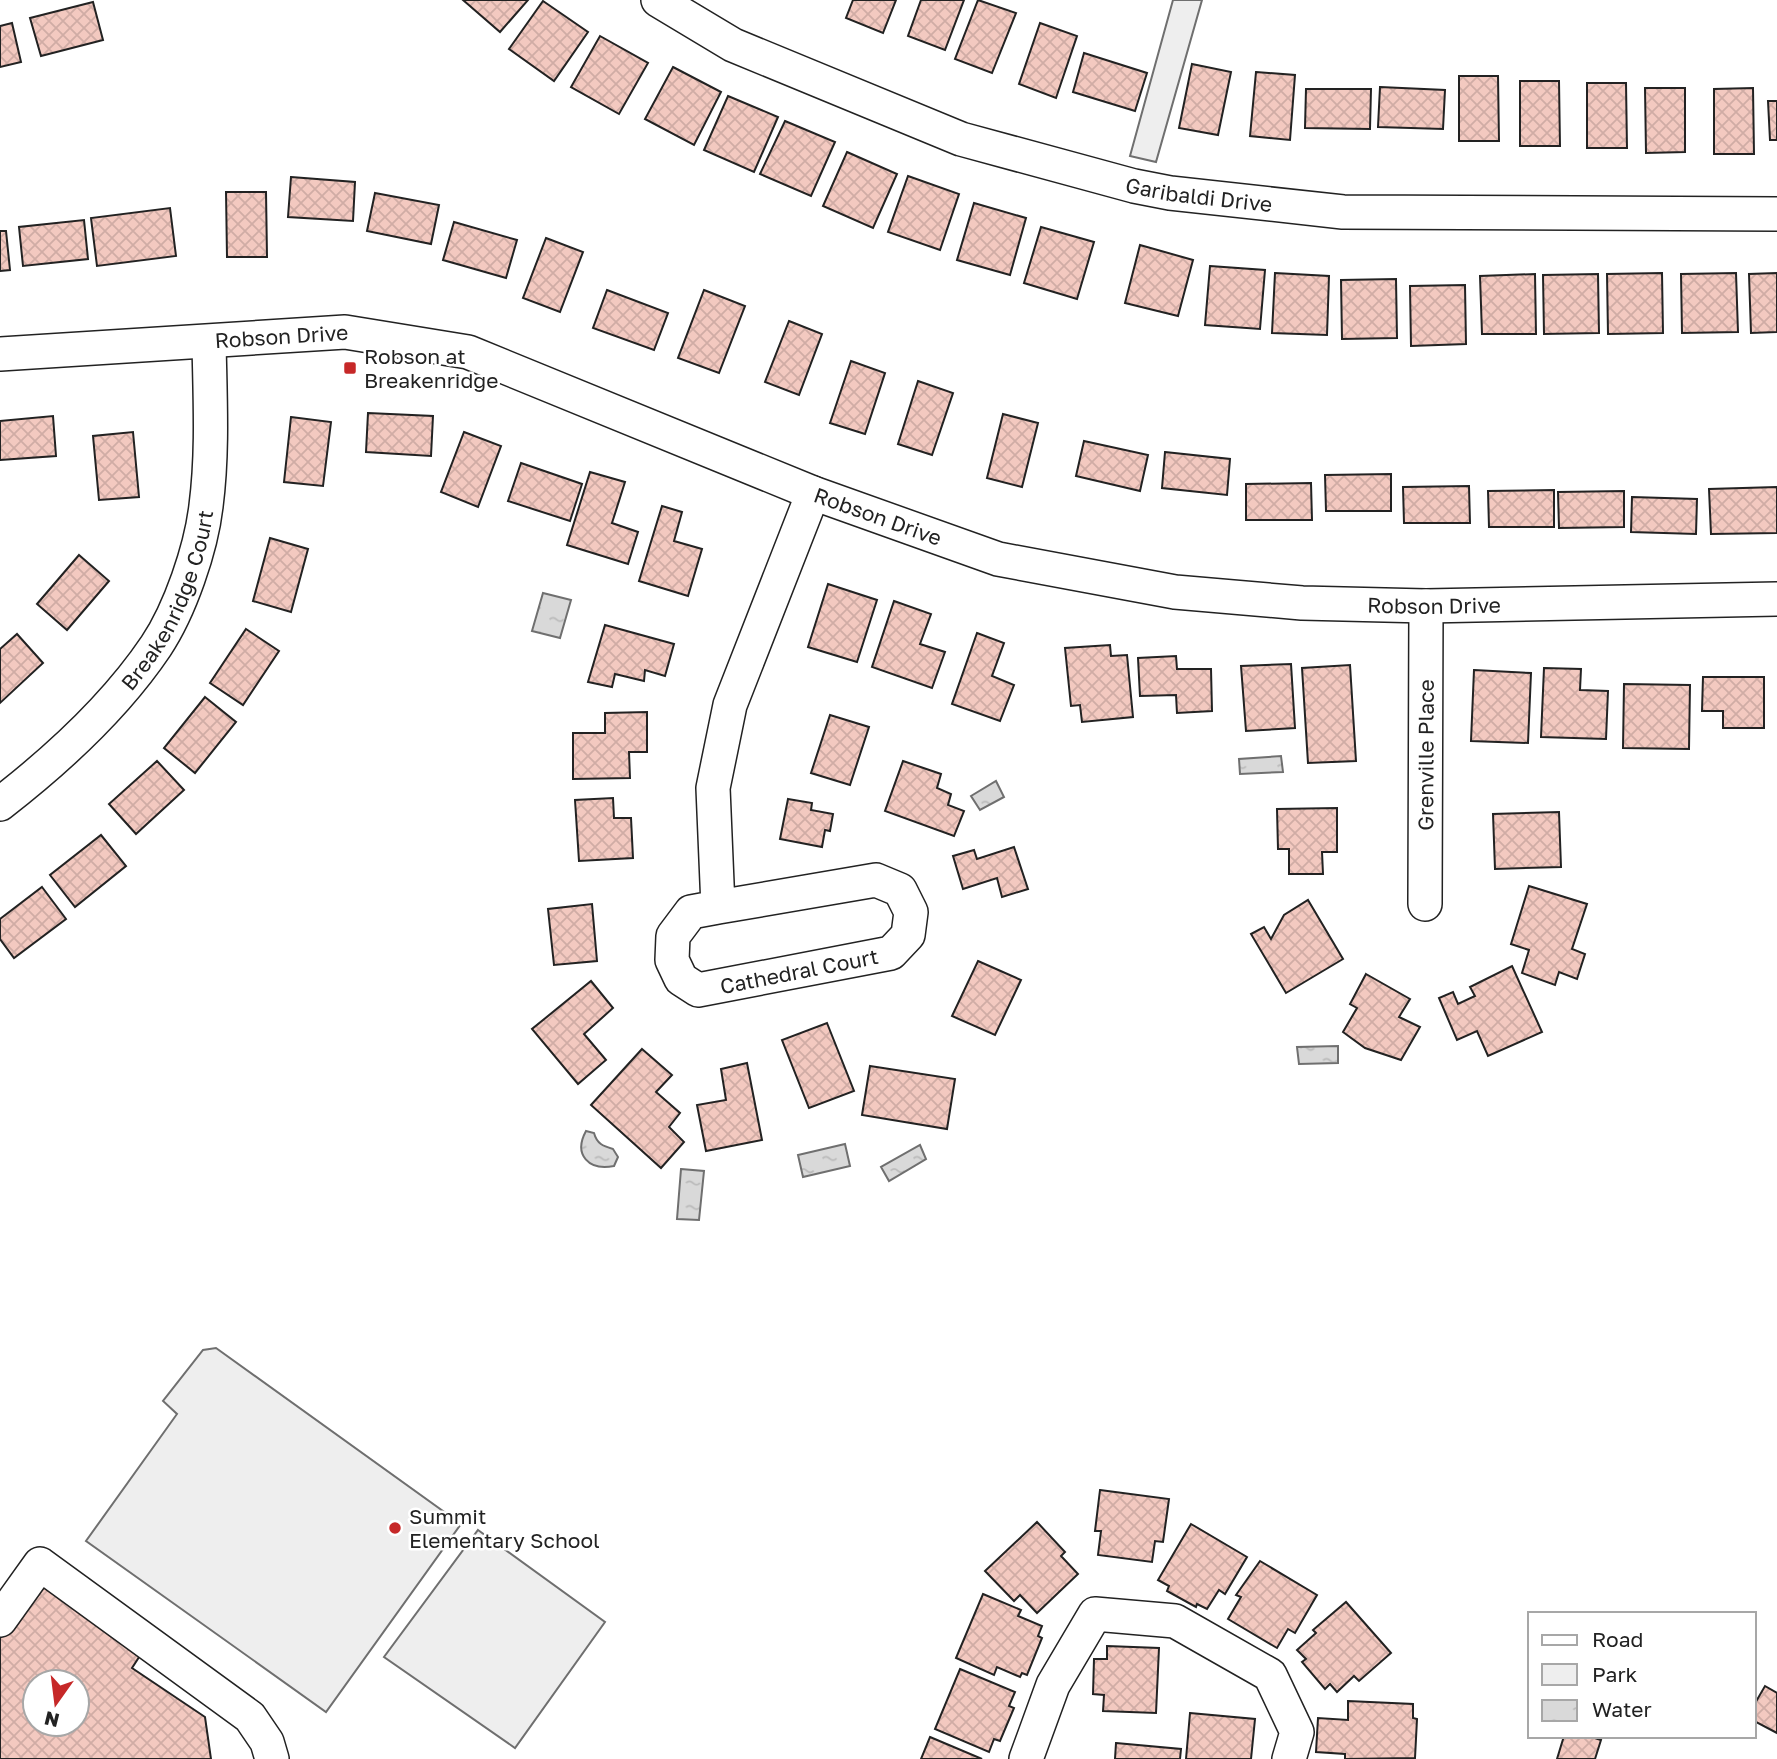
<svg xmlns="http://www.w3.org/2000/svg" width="1777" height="1759" font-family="'Golos Text',sans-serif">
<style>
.park{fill:#eee;stroke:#6f6f6f;stroke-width:2}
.water{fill:url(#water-ripples);stroke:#6f6f6f;stroke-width:2}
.building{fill:url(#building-cross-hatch);stroke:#222;stroke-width:2;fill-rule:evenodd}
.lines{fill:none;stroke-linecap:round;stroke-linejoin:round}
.minor-casing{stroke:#222;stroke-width:36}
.minor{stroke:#fff;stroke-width:33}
.poi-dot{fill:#c62828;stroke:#fff;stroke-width:2.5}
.labels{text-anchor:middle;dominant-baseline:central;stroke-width:5;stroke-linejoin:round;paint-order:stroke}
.street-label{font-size:21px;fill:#222;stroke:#fff}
.poi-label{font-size:21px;fill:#222;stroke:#fff;text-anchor:start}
</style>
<defs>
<pattern id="water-ripples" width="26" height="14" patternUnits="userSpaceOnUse" patternTransform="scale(1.75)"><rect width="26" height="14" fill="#d9d9d9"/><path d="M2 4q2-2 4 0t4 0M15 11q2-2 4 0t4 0" fill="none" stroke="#bababa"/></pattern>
<pattern id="building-cross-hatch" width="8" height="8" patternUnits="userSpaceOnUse" patternTransform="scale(1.75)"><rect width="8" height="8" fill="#f3c9c0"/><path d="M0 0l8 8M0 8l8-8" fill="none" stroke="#d0aca5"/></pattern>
</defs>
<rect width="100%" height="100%" fill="#fff"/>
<g class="park">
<polygon points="1173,0 1202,0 1156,162 1130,156"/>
<polygon points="216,1348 461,1524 326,1712 86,1541 177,1414 163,1401 203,1350"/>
<polygon points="478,1530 605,1622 515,1748 384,1657"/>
</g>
<g class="water">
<polygon points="543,593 571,600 560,638 532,631"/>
<polygon points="1281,756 1283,772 1240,774 1239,759"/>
<polygon points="996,781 1004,797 980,810 971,796"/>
<polygon points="1338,1046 1338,1063 1299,1064 1297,1047"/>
<path d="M586,1131L594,1133C597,1144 603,1146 613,1149L618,1157L614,1166C589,1171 573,1155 586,1131Z"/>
<polygon points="845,1144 850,1166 803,1177 798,1155"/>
<polygon points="920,1145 926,1159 889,1181 881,1167"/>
<polygon points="681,1169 704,1171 699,1220 677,1219"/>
</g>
<g class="building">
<polygon points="463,0 528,0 500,32"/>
<polygon points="853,0 896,0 883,33 846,18"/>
<polygon points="921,0 964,0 945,50 908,36"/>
<polygon points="978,0 1016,13 992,73 955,59"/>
<polygon points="543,1 588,32 554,81 509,49"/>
<polygon points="93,2 103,40 41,56 30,18"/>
<polygon points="12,23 21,62 0,67 0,26"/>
<polygon points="1040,23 1077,36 1056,98 1019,84"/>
<polygon points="600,36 648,63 619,114 571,87"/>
<polygon points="1084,53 1147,73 1135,111 1073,92"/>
<polygon points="1192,64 1231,72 1218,135 1179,128"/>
<polygon points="673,67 721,92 694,145 645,119"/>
<polygon points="1256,72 1295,75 1290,140 1250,136"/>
<polygon points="1459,76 1498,76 1499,141 1459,141"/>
<polygon points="1520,81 1559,81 1560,146 1520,146"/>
<polygon points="1587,83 1626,83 1627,148 1587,148"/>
<polygon points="1380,87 1445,90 1443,129 1378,127"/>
<polygon points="1645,88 1685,88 1685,152 1646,153"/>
<polygon points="1753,88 1754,154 1714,154 1714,89"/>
<polygon points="1306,89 1371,89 1370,129 1305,128"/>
<polygon points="728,96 778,117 754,172 704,150"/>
<polygon points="1768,101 1777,101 1777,140 1770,140"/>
<polygon points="785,121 835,142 811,196 760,174"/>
<polygon points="847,152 897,174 873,228 823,206"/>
<polygon points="908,176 959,194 940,250 888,232"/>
<polygon points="291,177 355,182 353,221 288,217"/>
<polygon points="226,192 266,192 267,257 227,257"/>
<polygon points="375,193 439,205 431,244 367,231"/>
<polygon points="974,203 1026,218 1010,275 957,260"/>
<polygon points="170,208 176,256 97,266 91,218"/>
<polygon points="84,220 88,259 23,266 19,227"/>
<polygon points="454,222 517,240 506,278 443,260"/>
<polygon points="1041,227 1094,242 1077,299 1024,283"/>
<polygon points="0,231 6,231 10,270 0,271"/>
<polygon points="546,238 583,252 560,312 523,298"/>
<polygon points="1140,245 1193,260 1178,316 1125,303"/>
<polygon points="1210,266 1265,270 1260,329 1205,325"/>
<polygon points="1275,273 1329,276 1327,335 1272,333"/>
<polygon points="1662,273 1663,333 1608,334 1607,274"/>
<polygon points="1736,273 1738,332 1682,333 1681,274"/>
<polygon points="1777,273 1777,332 1751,333 1749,274"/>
<polygon points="1535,274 1536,334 1482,334 1480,276"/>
<polygon points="1598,274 1599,333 1544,334 1543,275"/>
<polygon points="1396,279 1397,338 1342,339 1341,280"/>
<polygon points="1465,285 1466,344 1411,346 1410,286"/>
<polygon points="607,290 668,313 654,350 593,328"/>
<polygon points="704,290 745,306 719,373 678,358"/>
<polygon points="789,321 822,334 799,395 765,382"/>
<polygon points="851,361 885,373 865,434 830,423"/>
<polygon points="918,381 953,393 932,455 898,444"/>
<polygon points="368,413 433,416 431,456 366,452"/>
<polygon points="1003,414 1038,423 1022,487 987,478"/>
<polygon points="53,416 56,456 0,460 0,421"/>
<polygon points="291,417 331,422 323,486 284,482"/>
<polygon points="133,432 139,497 99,500 93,436"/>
<polygon points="464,432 501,446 478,507 441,492"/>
<polygon points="1084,441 1148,455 1140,491 1076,476"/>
<polygon points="1165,452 1230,459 1227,495 1162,488"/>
<polygon points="521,463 582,484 570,521 508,501"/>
<polygon points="590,472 625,482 612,523 638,532 628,564 567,545"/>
<polygon points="1391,474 1391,511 1326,511 1325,475"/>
<polygon points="1311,483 1312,520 1246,520 1246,484"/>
<polygon points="1469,486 1470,523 1404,523 1403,487"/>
<polygon points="1777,487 1777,533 1711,534 1709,489"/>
<polygon points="1554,490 1554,527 1489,527 1488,491"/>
<polygon points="1624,491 1624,527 1559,528 1558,492"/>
<polygon points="1632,497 1697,499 1696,534 1631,532"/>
<polygon points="662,506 682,512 674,541 702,549 688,596 639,581"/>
<polygon points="270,538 308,549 291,612 253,601"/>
<polygon points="79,555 109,581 67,630 37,604"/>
<polygon points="828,584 877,600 857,662 808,647"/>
<polygon points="894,601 931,614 920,644 945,652 932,688 872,667"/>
<polygon points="605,625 674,644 665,676 645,670 644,681 615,674 612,687 588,682"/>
<polygon points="246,629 279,651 243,705 210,683"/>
<polygon points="977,633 1004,643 992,676 1014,685 1000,721 952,704"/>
<polygon points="17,634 43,663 0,703 0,649"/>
<polygon points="1110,645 1111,656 1127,655 1133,717 1082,722 1080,705 1071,706 1065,648"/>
<polygon points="1176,656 1177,669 1211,669 1212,711 1177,713 1176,695 1140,696 1138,658"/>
<polygon points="1291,664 1295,728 1246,731 1241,666"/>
<polygon points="1350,665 1356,761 1308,763 1302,668"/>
<polygon points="1544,668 1581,669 1580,690 1608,691 1606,739 1541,737"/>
<polygon points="1474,670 1531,673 1528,743 1471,741"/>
<polygon points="1703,677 1764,677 1764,728 1723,728 1723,711 1702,711"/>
<polygon points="1624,684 1690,685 1689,749 1623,748"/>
<polygon points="205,697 236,722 195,773 164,748"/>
<polygon points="647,712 647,752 629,752 630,778 573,779 573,733 605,733 605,713"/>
<polygon points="830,715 869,727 850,785 811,773"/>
<polygon points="157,761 184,790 136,834 109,804"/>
<polygon points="903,761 941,774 937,788 951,794 948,805 964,811 954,836 885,811"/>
<polygon points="613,798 614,818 631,818 633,858 579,861 575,800"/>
<polygon points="788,799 812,803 811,810 833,814 830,831 825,830 822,847 780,839"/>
<polygon points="1337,808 1337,852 1322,852 1323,874 1289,874 1289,849 1278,849 1277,809"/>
<polygon points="1559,812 1561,867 1495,869 1493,814"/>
<polygon points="101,835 126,866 75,907 50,875"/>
<polygon points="1014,847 1028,889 1002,897 997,878 963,889 953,856 974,850 977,859"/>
<polygon points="1529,886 1587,904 1572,949 1585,954 1577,979 1559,972 1555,985 1522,973 1529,950 1511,944"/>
<polygon points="42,887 66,919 14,958 0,939 0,919"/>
<polygon points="1308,900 1343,959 1286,993 1251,934 1264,927 1271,939 1284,915"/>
<polygon points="592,904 597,961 554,965 548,909"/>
<polygon points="978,961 1021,980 995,1035 952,1016"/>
<polygon points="1512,966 1542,1032 1488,1056 1477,1031 1457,1040 1439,998 1453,992 1458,1004 1475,996 1470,987"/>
<polygon points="1366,974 1410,999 1399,1017 1420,1027 1401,1060 1365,1048 1343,1032 1357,1008 1350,1004"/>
<polygon points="591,981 613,1008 584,1034 606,1060 578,1084 532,1029"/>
<polygon points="827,1023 854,1091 809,1108 782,1040"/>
<polygon points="642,1049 672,1075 656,1092 680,1113 669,1127 684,1142 661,1168 591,1105"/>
<polygon points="747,1063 762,1140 706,1151 697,1105 726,1100 721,1069"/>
<polygon points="870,1066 955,1079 947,1129 862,1115"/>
<polygon points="1100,1490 1169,1499 1163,1542 1155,1541 1152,1562 1098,1555 1101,1531 1095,1531"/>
<polygon points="1037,1522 1065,1552 1061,1556 1078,1574 1037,1613 1020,1595 1014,1601 985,1571"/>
<polygon points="1191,1524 1247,1557 1225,1594 1219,1590 1207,1609 1197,1604 1196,1607 1167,1591 1169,1586 1158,1580"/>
<polygon points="1260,1561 1317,1595 1295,1633 1288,1629 1277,1648 1228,1619 1241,1597 1236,1595"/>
<path d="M38,1577L143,1651L132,1668L205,1717L211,1759H0V1633ZM35,1682H77V1724H35Z"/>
<polygon points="983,1594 1021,1610 1018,1616 1042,1626 1038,1636 1042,1638 1027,1675 1022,1673 1020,1677 997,1667 994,1675 956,1658"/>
<polygon points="1346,1602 1391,1653 1359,1681 1354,1676 1337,1692 1330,1684 1325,1689 1302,1662 1306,1659 1297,1650 1316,1633 1313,1630"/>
<polygon points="1107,1646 1159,1648 1156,1713 1103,1711 1104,1695 1093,1694 1094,1659 1107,1659"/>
<polygon points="960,1669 1015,1692 1009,1706 1014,1708 1000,1741 994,1739 989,1752 935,1729"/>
<polygon points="1765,1686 1777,1693 1777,1733 1754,1721 1754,1705"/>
<polygon points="1348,1701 1413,1704 1413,1718 1417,1719 1415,1758 1345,1759 1345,1754 1316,1752 1318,1718 1348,1720"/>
<polygon points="1190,1713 1255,1719 1251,1759 1186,1759"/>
<polygon points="1564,1736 1588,1736 1601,1740 1595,1759 1557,1759"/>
<polygon points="930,1737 982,1759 921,1759"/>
<polygon points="1116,1743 1181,1749 1180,1759 1115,1759"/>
</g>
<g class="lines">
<g class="minor-casing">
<g id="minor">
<path id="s1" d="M658,0L733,45L961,139L1134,186L1170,193L1343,212L1777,214"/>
<path id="s2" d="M0,354L345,332L468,352L813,493L998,559L1175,592L1302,603L1426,606L1777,599"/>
<path id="s3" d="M0,804C58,759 115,707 156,646C180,610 201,549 206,506C213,452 210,397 209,342"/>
<path id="s4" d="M1425,904L1426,606"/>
<polyline points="718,907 876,880 900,890 911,912 908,935 891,953 698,990 681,979 672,960 673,936 691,912 718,907 713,788 730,705 813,493"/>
<polyline points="0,1620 40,1564 250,1717 267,1742 272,1759"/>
<polyline points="1026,1759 1053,1685 1095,1614 1175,1621 1270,1675 1297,1732 1289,1759"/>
</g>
</g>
<use href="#minor" class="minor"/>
</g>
<g class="poi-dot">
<rect x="343" y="361" width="14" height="14" rx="3.5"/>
<circle cx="395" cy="1528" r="7"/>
</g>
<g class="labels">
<g class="street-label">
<text stroke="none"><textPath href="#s1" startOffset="579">Garibaldi Drive</textPath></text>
<text stroke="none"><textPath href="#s2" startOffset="282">Robson Drive</textPath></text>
<text stroke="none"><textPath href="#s2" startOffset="912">Robson Drive</textPath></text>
<text stroke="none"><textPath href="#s3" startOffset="270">Breakenridge Court</textPath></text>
<text stroke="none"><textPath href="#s2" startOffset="1479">Robson Drive</textPath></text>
<text stroke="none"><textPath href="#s4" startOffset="149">Grenville Place</textPath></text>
<text transform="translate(799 971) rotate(-11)">Cathedral Court</text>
</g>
<g class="poi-label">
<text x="364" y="356">Robson at<tspan x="364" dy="24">Breakenridge</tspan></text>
<text x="409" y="1516">Summit<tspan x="409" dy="24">Elementary School</tspan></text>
</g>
</g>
<rect x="1528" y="1612" width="228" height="126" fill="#ffffff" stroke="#a7a7a7" stroke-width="2"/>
<rect x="1542" y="1635" width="35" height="10" fill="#ffffff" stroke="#a7a7a7" stroke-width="2"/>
<text x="1592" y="1647" font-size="21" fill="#222222">Road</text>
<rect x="1542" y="1664" width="35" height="21" fill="#eeeeee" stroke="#a7a7a7" stroke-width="2"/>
<text x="1592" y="1682" font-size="21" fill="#222222">Park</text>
<rect x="1542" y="1700" width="35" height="21" fill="url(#water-ripples)" stroke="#a7a7a7" stroke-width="2"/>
<text x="1592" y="1717" font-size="21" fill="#222222">Water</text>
<g transform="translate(56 1703) rotate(194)"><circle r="33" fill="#ffffff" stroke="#a7a7a7" stroke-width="2"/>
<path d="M0-5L12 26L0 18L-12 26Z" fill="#c62828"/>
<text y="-10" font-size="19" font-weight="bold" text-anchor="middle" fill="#222222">N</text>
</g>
</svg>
